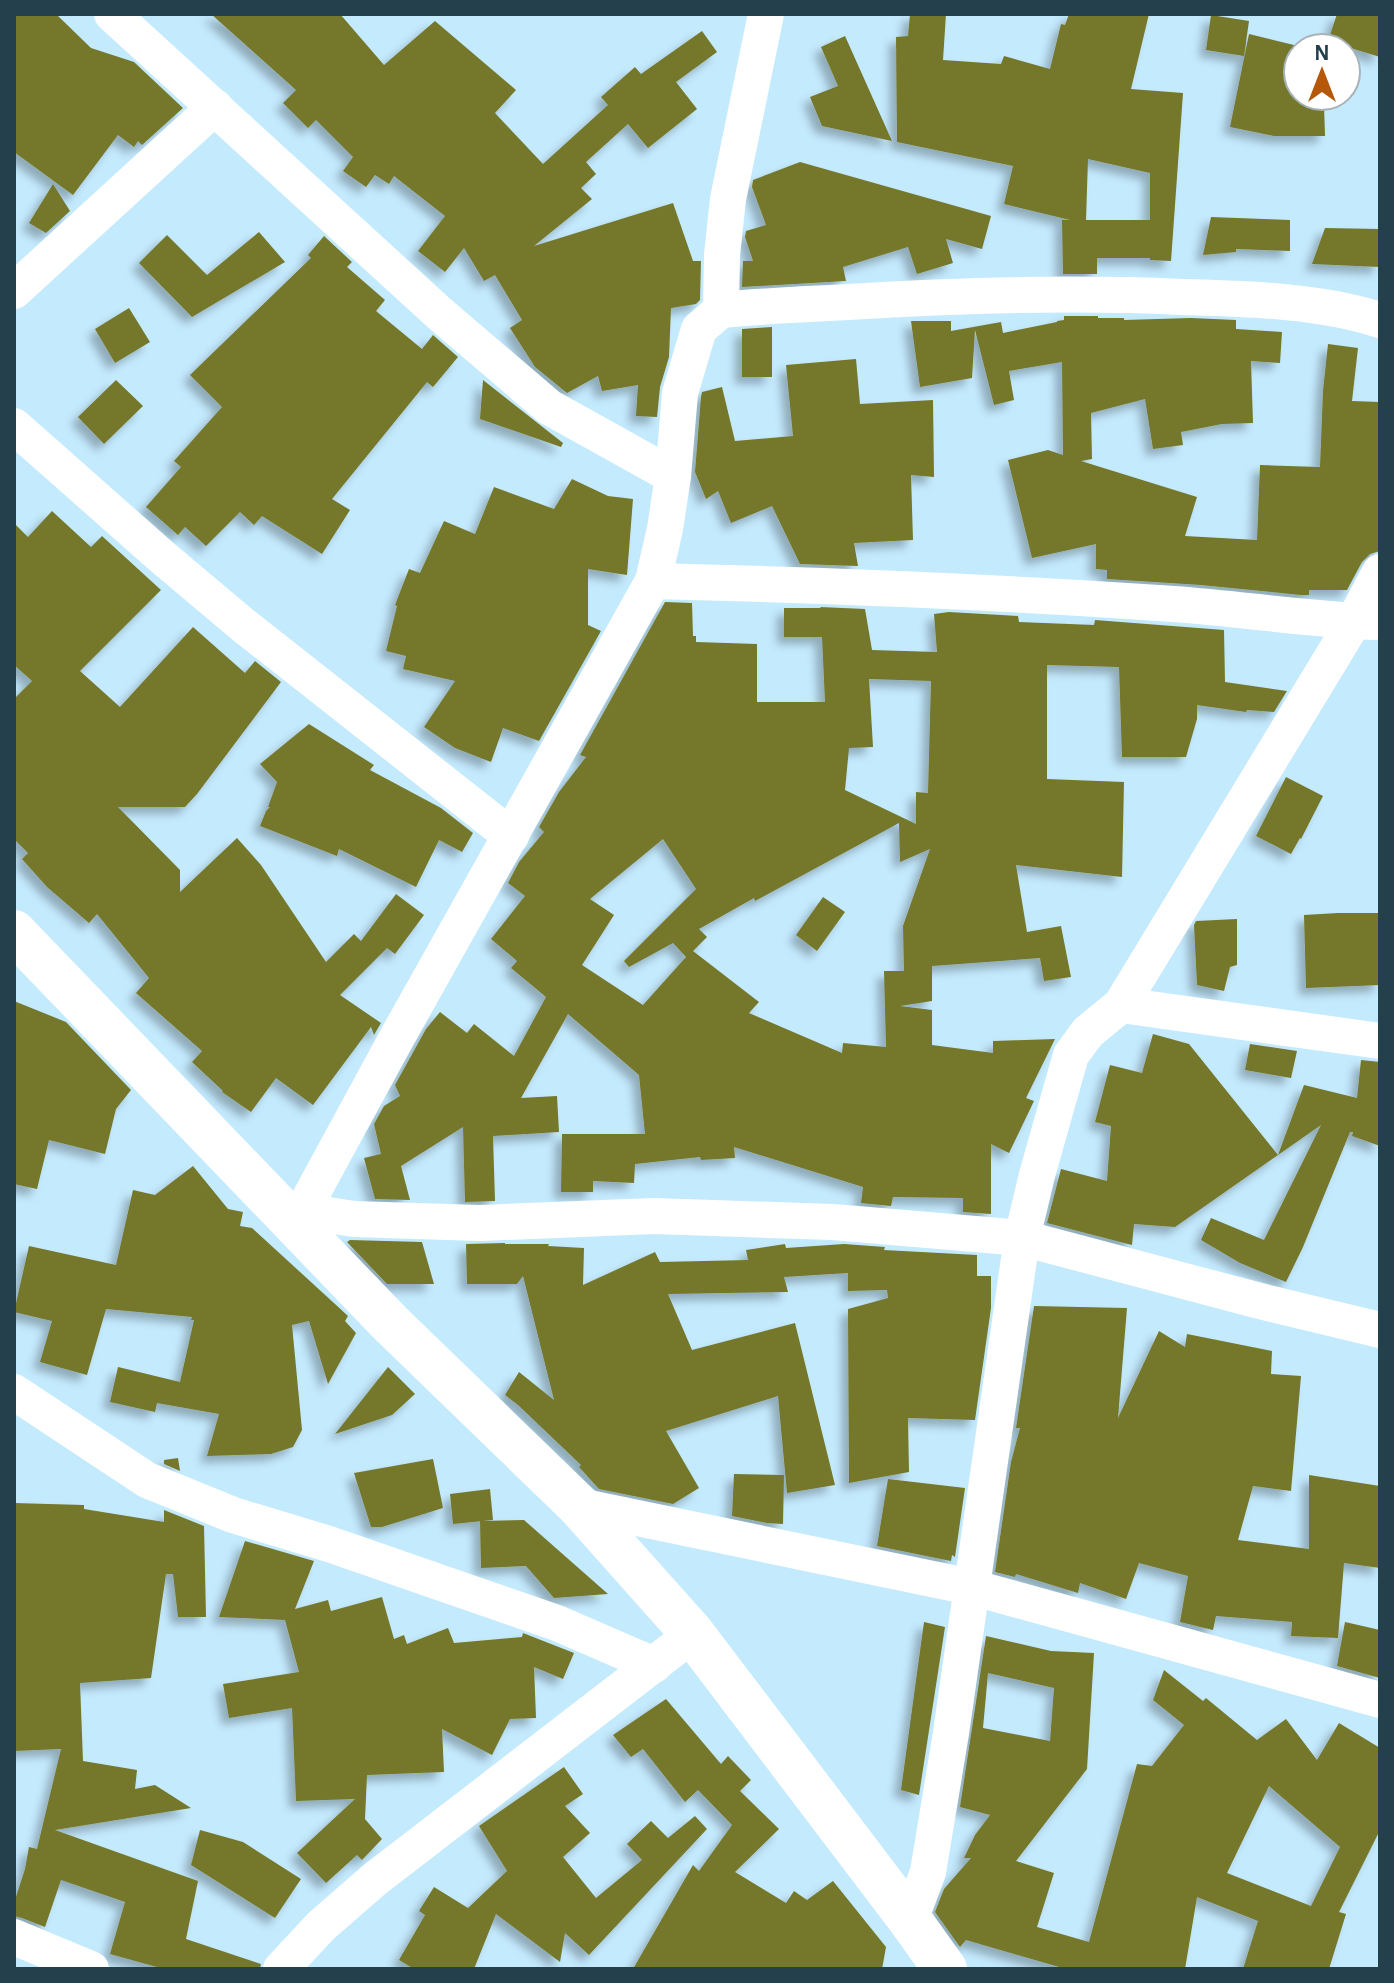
<svg xmlns="http://www.w3.org/2000/svg" width="1394" height="1983" font-family="'Alegreya Sans',sans-serif">
<style>
.building{fill:#75772a;fill-rule:evenodd;filter:url(#shadow)}
.lines{fill:none;stroke-linecap:round;stroke-linejoin:round}
.minor{stroke:#fff;stroke-width:36}
.tertiary{stroke:#fff;stroke-width:44}
</style>
<defs>
<filter id="shadow"><feDropShadow dx="-7" dy="7" stdDeviation="4" flood-color="#0004"/></filter>
</defs>
<rect width="100%" height="100%" fill="#c4eafe"/>
<g class="building">
<polygon points="14,14 56,14 91,48 134,62 183,108 142,145 138,141 134,147 118,135 73,195 14,152"/>
<polygon points="211,14 340,14 384,65 435,21 516,90 495,113 543,164 608,105 601,97 635,67 641,74 702,31 717,52 676,82 697,109 648,148 628,124 586,162 596,174 581,188 592,199 534,246 673,203 693,261 701,261 700,300 696,304 671,308 669,357 660,387 657,417 636,416 638,385 602,391 598,376 567,393 535,367 510,328 522,320 495,275 484,281 464,248 445,272 418,251 445,216 394,176 389,184 375,175 366,187 343,171 353,157 316,120 308,128 283,103 296,90"/>
<path d="M910,14H946L943,60L1001,64L1004,56L1050,69L1061,24L1065,25L1069,14H1149L1131,89L1183,93L1171,261L1150,260V258H1097V274H1063L1062,220H1070L1004,204L1013,166L897,142L896,37L908,36ZM1088,159L1150,173V220H1086Z"/>
<polygon points="1337,14 1380,14 1380,57 1328,41"/>
<polygon points="1211,15 1249,21 1244,56 1206,50"/>
<polygon points="1249,34 1298,46 1298,101 1324,105 1325,136 1274,136 1230,127"/>
<polygon points="845,36 892,141 822,126 810,97 838,86 821,47"/>
<polygon points="800,162 991,216 982,249 946,239 953,263 917,274 908,247 843,267 846,281 742,287 743,261 753,261 745,237 746,231 766,225 752,187 753,180"/>
<polygon points="53,184 70,211 46,233 29,223"/>
<polygon points="1211,217 1290,220 1290,251 1236,249 1236,252 1203,255"/>
<polygon points="1325,228 1380,229 1380,267 1312,264"/>
<polygon points="259,232 285,262 192,317 139,263 167,235 207,275"/>
<polygon points="324,236 352,262 347,267 385,300 376,311 422,349 433,335 458,357 433,387 427,382 332,499 350,510 322,554 262,516 254,525 240,512 206,546 185,527 178,535 146,507 181,467 174,461 222,407 190,375 311,258 308,255"/>
<polygon points="129,308 150,342 115,363 95,329"/>
<polygon points="1064,316 1098,316 1098,318 1124,318 1124,320 1191,318 1236,320 1236,329 1282,332 1280,363 1251,361 1253,423 1222,424 1181,432 1183,445 1153,449 1145,399 1091,413 1092,459 1081,461 1197,497 1185,536 1257,540 1260,465 1320,467 1323,391 1328,344 1358,348 1352,401 1380,402 1380,551 1370,554 1362,562 1347,590 1309,590 1309,595 1301,595 1201,585 1107,579 1107,570 1096,569 1096,544 1032,558 1008,460 1048,450 1063,455 1062,362 1009,371 1014,400 994,405 975,330 972,378 920,387 911,321 951,321 951,331 1001,322 1003,333 1057,322 1057,321 1064,320"/>
<polygon points="772,327 772,377 742,377 742,329"/>
<polygon points="856,359 860,404 933,400 934,477 911,475 913,540 854,543 858,566 800,564 772,506 731,523 718,491 706,499 695,472 701,397 702,392 722,387 735,441 793,436 786,365"/>
<polygon points="116,380 143,406 104,444 78,417"/>
<polygon points="483,380 563,443 561,447 480,419"/>
<polygon points="572,479 608,496 633,499 627,575 588,569 588,625 601,631 539,741 503,728 491,762 455,748 424,727 455,681 403,669 406,656 386,651 397,606 395,605 409,569 420,573 444,521 475,534 494,487 554,509"/>
<polygon points="52,511 91,547 102,536 161,590 80,671 120,707 193,627 245,673 255,661 281,682 197,794 185,807 118,807 180,870 180,892 237,838 261,865 326,962 354,934 361,941 396,894 424,915 395,954 387,948 340,995 381,1023 374,1035 371,1027 313,1105 276,1078 251,1112 222,1092 223,1091 192,1062 202,1051 136,993 149,978 97,914 89,923 47,887 22,859 28,853 14,839 14,699 32,681 14,665 14,523 28,537"/>
<path d="M665,602L692,603L693,636H696V642L757,644V702H825L822,637H784V608H821L820,607L865,609L872,650L937,652L934,614L949,612L1018,616L1019,622L1094,625L1095,620L1224,630L1225,682L1287,691L1274,712L1247,710L1246,712L1197,705V719L1186,757H1122L1119,667L1047,665V779L1124,782L1122,877L1016,865L1027,932L1061,926L1071,977L1044,981L1040,958L932,966V1001L900,1006L932,1010V1045L993,1053V1041L1055,1039L1026,1098L1034,1101L1009,1153L991,1144V1214L963,1212V1198L893,1197L891,1206L861,1203L863,1187L734,1147L735,1158L701,1160L700,1157L635,1164L634,1183L593,1181V1192H561L562,1134H645L639,1075L568,1014L521,1098L557,1096L559,1132L493,1136L495,1201L465,1202L463,1127L401,1166L410,1200L375,1199L364,1158L381,1154L374,1124L384,1106L400,1096L395,1085L426,1029L440,1012L467,1033L474,1024L514,1056L546,997L511,968L517,961L491,939L525,896L508,883L519,862L544,832L539,827L559,792L586,757L580,755ZM869,679L931,681L928,793L916,792V824L845,790L849,748L873,747ZM899,823L900,862L930,849L903,926L904,971H884L886,1047L843,1043L842,1053L749,1013L759,1002L693,951L707,937L699,929L754,898L755,901ZM663,839L696,889L624,961L629,967L673,943L686,957L643,1005L582,965L614,915L590,899Z"/>
<polygon points="309,724 374,765 370,770 441,808 473,833 462,852 439,840 416,887 339,849 337,856 260,826 266,811 270,807 268,807 277,782 260,764"/>
<polygon points="1286,777 1323,796 1301,839 1300,838 1291,854 1256,836"/>
<polygon points="823,897 845,912 817,951 796,935"/>
<polygon points="1338,913 1380,913 1380,985 1306,988 1304,915"/>
<polygon points="1237,919 1237,965 1230,967 1224,991 1197,985 1194,925 1196,921"/>
<polygon points="14,1001 66,1022 131,1090 116,1109 105,1154 49,1140 37,1189 14,1184"/>
<polygon points="1153,1034 1189,1044 1278,1155 1175,1227 1134,1224 1132,1245 1047,1223 1061,1169 1107,1181 1111,1126 1095,1122 1110,1065 1142,1073"/>
<polygon points="1250,1044 1297,1051 1291,1078 1245,1070"/>
<polygon points="1361,1060 1380,1062 1380,1146 1352,1136 1353,1132 1350,1132 1303,1247 1286,1282 1240,1263 1201,1240 1211,1218 1264,1240 1321,1125 1278,1155 1304,1085 1357,1098"/>
<polygon points="193,1166 228,1209 243,1212 240,1226 252,1228 335,1304 348,1316 345,1321 356,1333 328,1384 309,1321 292,1325 302,1430 293,1447 271,1454 207,1456 219,1414 157,1403 155,1412 110,1402 118,1367 180,1382 194,1320 191,1320 192,1317 106,1309 87,1375 40,1362 52,1321 14,1312 29,1246 116,1265 133,1190 155,1195"/>
<polygon points="350,1240 422,1242 434,1284 387,1284 347,1242"/>
<polygon points="505,1243 505,1244 549,1244 548,1246 584,1248 583,1285 655,1252 660,1262 748,1260 746,1250 785,1244 786,1248 844,1244 885,1247 884,1250 977,1255 977,1276 991,1276 991,1308 975,1420 908,1418 909,1472 849,1483 848,1309 888,1298 887,1290 848,1291 848,1273 784,1277 788,1292 668,1294 692,1350 795,1323 835,1485 787,1493 778,1396 666,1431 699,1488 673,1504 599,1489 579,1467 581,1465 518,1405 505,1395 519,1372 554,1400 523,1276 517,1284 467,1284 466,1244"/>
<polygon points="1034,1306 1127,1308 1118,1418 1159,1331 1185,1347 1187,1334 1272,1351 1271,1374 1301,1376 1291,1491 1253,1486 1238,1540 1309,1549 1309,1475 1380,1486 1380,1568 1344,1563 1338,1638 1291,1636 1292,1622 1216,1616 1213,1630 1180,1622 1188,1576 1139,1563 1126,1599 1080,1583 1078,1593 1016,1574 1015,1577 995,1572 1011,1462 1020,1428 1016,1428"/>
<polygon points="388,1367 415,1394 392,1415 335,1434"/>
<polygon points="178,1458 180,1471 164,1464 164,1460"/>
<polygon points="433,1459 443,1508 382,1527 371,1527 354,1473"/>
<polygon points="734,1474 784,1475 783,1524 767,1523 732,1516"/>
<polygon points="888,1479 965,1488 955,1557 952,1555 951,1561 877,1546"/>
<polygon points="490,1489 493,1520 453,1524 450,1494"/>
<polygon points="14,1503 84,1505 84,1509 164,1522 164,1510 204,1526 206,1617 178,1617 173,1574 166,1574 151,1678 80,1683 83,1761 137,1770 135,1789 155,1785 191,1808 55,1830 198,1881 186,1939 261,1964 260,1969 164,1969 110,1954 125,1902 61,1880 45,1927 22,1918 14,1916 14,1903 25,1869 29,1847 37,1849 61,1749 14,1751"/>
<polygon points="524,1520 608,1594 554,1598 526,1566 481,1568 480,1521"/>
<polygon points="245,1541 314,1561 295,1609 328,1600 331,1611 382,1597 394,1639 404,1635 407,1644 448,1628 454,1643 522,1637 523,1633 574,1653 563,1679 534,1667 536,1718 510,1719 492,1755 442,1729 444,1772 367,1775 365,1819 382,1839 362,1860 357,1855 326,1883 297,1853 355,1799 296,1801 292,1708 229,1718 223,1684 299,1672 285,1620 219,1617"/>
<polygon points="924,1622 945,1627 919,1795 901,1790"/>
<polygon points="1345,1622 1380,1630 1380,1678 1337,1666"/>
<path d="M986,1636L1051,1651L1094,1653L1087,1769L1016,1861L1054,1873L1037,1927L1089,1942L1137,1764L1152,1766L1184,1725L1153,1700L1164,1670L1203,1701L1206,1698L1257,1740L1286,1719L1317,1760L1339,1723L1380,1748V1830L1339,1912L1346,1914L1329,1969H1243L1258,1921L1197,1897L1185,1969H1066L966,1940L960,1947L935,1912L944,1889L971,1858H964L975,1835L990,1815L960,1807ZM988,1673L1054,1688L1050,1741L983,1728ZM1269,1786L1340,1847L1311,1906L1227,1873Z"/>
<polygon points="666,1699 721,1764 728,1756 751,1780 740,1791 779,1829 735,1872 786,1903 794,1891 807,1900 833,1881 886,1947 882,1969 633,1969 693,1865 699,1871 732,1825 698,1790 685,1802 643,1749 631,1757 613,1735"/>
<polygon points="564,1767 583,1794 565,1806 590,1833 563,1857 596,1898 642,1860 627,1844 651,1821 668,1838 695,1816 707,1829 589,1955 565,1933 560,1962 496,1914 474,1969 414,1969 399,1960 425,1915 419,1911 434,1887 468,1908 507,1871 479,1826"/>
<polygon points="200,1830 243,1842 301,1879 275,1918 191,1865"/>
</g>
<g class="lines">
<g class="minor">
<polyline points="112,14 439,313 549,407 673,476"/>
<polyline points="14,291 215,107"/>
<path d="M721,310C763,306 805,304 848,302C960,295 1070,292 1182,297C1247,299 1318,300 1380,320"/>
<polyline points="14,426 161,556 243,625 511,836"/>
<path d="M653,581C826,585 1001,592 1174,604C1241,609 1307,619 1374,622"/>
<polyline points="1121,1005 1380,1041"/>
<polyline points="305,1207 328,1215 354,1219 480,1223 654,1216 833,1222 1022,1238 1260,1301 1380,1330"/>
<polyline points="295,1225 395,1041 653,581 665,529 673,476 680,393 699,329 721,310 722,255 728,199 766,14"/>
<polyline points="14,1392 147,1480 233,1515 329,1544 557,1623 654,1665"/>
<polyline points="579,1506 971,1587 1380,1700"/>
<polyline points="910,1920 928,1872 951,1733 1022,1238 1037,1175 1071,1055 1088,1032 1121,1005 1354,621 1380,572"/>
<polyline points="14,1937 91,1969"/>
<polyline points="281,1969 321,1926 375,1879 693,1634"/>
</g>
<polyline class="tertiary" points="14,932 390,1323 579,1506 693,1634 910,1920 945,1969"/>
</g>
<rect width="1394" height="1983" fill="none" stroke="#25404d" stroke-width="32"/>
<g transform="translate(1322 72)"><circle r="38" fill="#ffffff" stroke="#a8b3b8" stroke-width="2"/>
<path d="M0-6L14 30L0 20L-14 30Z" fill="#b65809"/>
<text y="-12" font-size="22" font-weight="bold" text-anchor="middle" fill="#25404d">N</text>
</g>
</svg>
